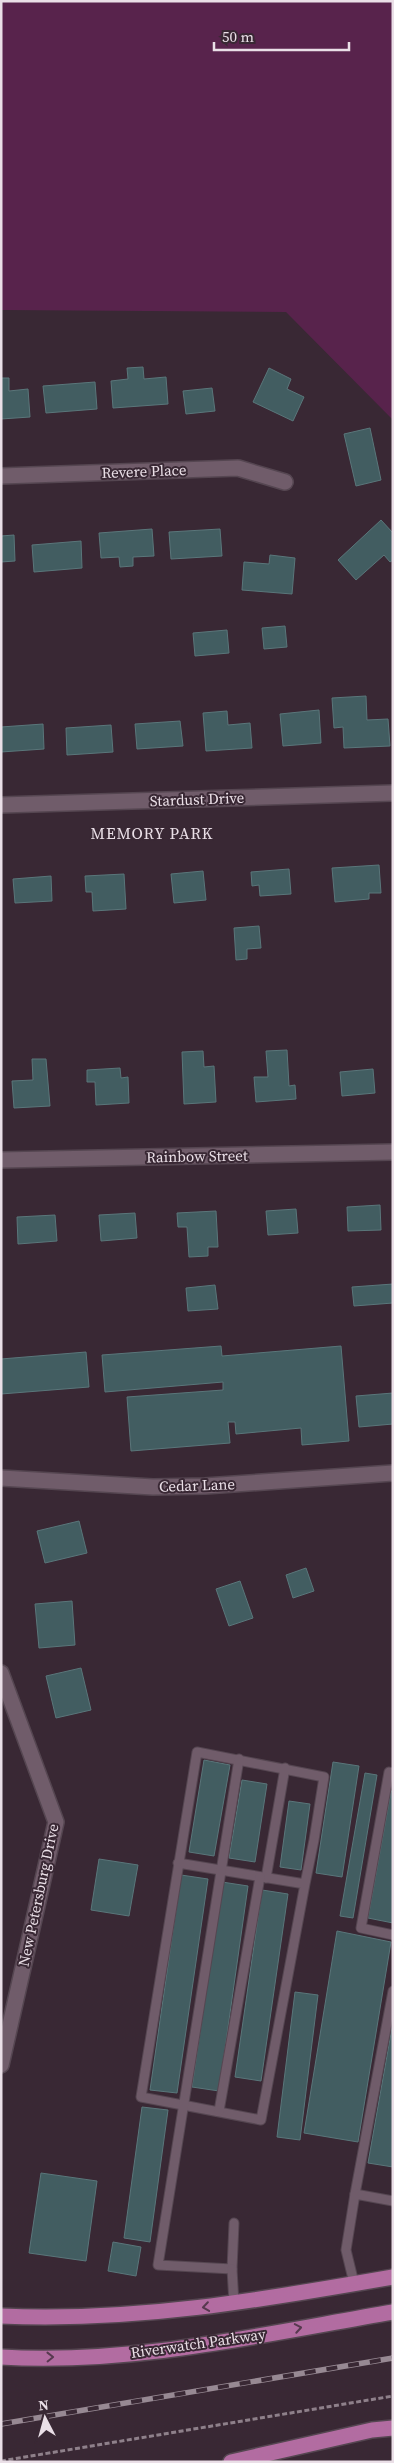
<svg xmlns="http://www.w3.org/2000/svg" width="394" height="2463" font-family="'Source Serif 4',serif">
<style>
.green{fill:#58234c}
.building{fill:#425d61;stroke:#5a767a}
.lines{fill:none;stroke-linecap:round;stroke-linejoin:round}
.lane-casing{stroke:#554651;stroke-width:11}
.street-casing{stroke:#554651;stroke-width:18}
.primary-casing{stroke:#554651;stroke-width:18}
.path{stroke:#8e808a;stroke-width:3;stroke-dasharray:5 2.5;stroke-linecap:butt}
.lane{stroke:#705c6a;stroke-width:9}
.street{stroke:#705c6a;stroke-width:15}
.primary{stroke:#b26ca1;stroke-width:15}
.rail-casing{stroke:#978993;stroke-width:5.5}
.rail{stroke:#392834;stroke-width:4;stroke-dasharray:11;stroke-linecap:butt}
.oneway{stroke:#57394f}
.labels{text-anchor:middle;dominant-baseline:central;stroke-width:4;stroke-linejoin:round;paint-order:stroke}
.street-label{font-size:15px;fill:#eadfe7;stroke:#392834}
.neighbourhood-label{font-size:16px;letter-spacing:1px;fill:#eadfe7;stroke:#392834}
</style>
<rect width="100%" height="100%" fill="#392834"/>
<polygon class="green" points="1,1 393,1 393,420 286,312 1,310"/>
<g class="building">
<polygon points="143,367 144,379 166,377 168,404 113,408 111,381 128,379 127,368"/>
<polygon points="269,368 291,379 287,389 304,397 293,421 253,402"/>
<polygon points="1,378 9,378 9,391 28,389 30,417 1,419"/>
<polygon points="95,382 97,409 46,413 43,386"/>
<polygon points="212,388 215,411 186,414 183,391"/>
<polygon points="370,428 381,480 356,486 344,434"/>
<polygon points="381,520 393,533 393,560 390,562 384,555 356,580 338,560"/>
<polygon points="152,529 154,556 133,557 133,566 120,567 119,557 101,558 99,533"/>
<polygon points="220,529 222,556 171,559 169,532"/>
<polygon points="14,535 15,561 1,562 1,536"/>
<polygon points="81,541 82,568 34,572 32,545"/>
<polygon points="270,555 295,558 292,594 242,590 244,562 269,564"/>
<polygon points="285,626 287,647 264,649 262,628"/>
<polygon points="227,630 229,653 195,656 193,633"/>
<polygon points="366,696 367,720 388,719 390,746 344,748 343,727 334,728 332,698"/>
<polygon points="319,710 321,743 283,746 280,714"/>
<polygon points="227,711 228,725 250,723 252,748 206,751 203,713"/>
<polygon points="180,721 183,746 137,749 135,724"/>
<polygon points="43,724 44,749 1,752 1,727"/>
<polygon points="111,725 113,752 67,755 66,728"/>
<polygon points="379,865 381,893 369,893 369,899 335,902 332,868"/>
<polygon points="289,869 291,894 260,896 259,885 252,886 251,872"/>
<polygon points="203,871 206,900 174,903 171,874"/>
<polygon points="124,874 126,909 93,911 92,892 86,892 85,876"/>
<polygon points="51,876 52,901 15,903 13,879"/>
<polygon points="259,926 261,948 247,949 247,959 236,960 234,928"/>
<polygon points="287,1050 289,1086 295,1085 296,1099 256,1102 254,1077 268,1077 266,1051"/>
<polygon points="203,1051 204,1067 214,1066 216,1102 184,1104 182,1052"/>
<polygon points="32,1059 46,1059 50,1106 14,1108 12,1081 33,1080"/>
<polygon points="120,1068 121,1078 128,1077 129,1103 96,1105 95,1082 87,1082 87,1070"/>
<polygon points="373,1069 375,1093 342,1096 340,1072"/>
<polygon points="380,1205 381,1230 348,1231 347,1207"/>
<polygon points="296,1209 298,1233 268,1235 266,1211"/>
<polygon points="216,1211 218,1247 208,1247 208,1256 189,1257 187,1227 178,1227 177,1213"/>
<polygon points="135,1213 137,1238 101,1241 99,1215"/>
<polygon points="55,1215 57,1241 18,1244 17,1217"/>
<polygon points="393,1284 393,1303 354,1306 352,1287"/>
<polygon points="215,1285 218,1309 188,1311 186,1288"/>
<polygon points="221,1346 222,1356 341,1346 349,1441 302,1445 301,1428 236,1434 235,1422 228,1422 230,1443 131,1451 127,1397 223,1390 223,1382 105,1392 102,1355"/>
<polygon points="86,1352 89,1387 1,1394 1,1359"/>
<polygon points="393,1393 393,1424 359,1427 356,1396"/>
<polygon points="79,1521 87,1553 45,1563 37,1531"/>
<polygon points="306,1568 314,1591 293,1598 286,1575"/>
<polygon points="240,1581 253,1618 229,1626 216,1589"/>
<polygon points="72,1601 75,1645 39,1648 35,1604"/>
<polygon points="81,1668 91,1710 56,1718 46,1676"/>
<polygon points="204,1760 230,1765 214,1856 189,1852"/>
<polygon points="333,1762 359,1766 342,1877 316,1873"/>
<polygon points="365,1773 377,1775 353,1918 340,1916"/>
<polygon points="242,1780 267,1784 255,1862 229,1858"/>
<polygon points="391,1791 393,1791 393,1923 368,1918"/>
<polygon points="289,1801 310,1804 301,1870 280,1867"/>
<polygon points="99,1859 138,1865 129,1916 91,1910"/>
<polygon points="181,1875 208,1879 177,2093 150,2090"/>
<polygon points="222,1882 248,1886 219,2091 192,2087"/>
<polygon points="262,1890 288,1894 261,2081 235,2077"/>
<polygon points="337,1931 391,1942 358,2142 304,2133"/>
<polygon points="295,1992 318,1995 300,2140 277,2137"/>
<polygon points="393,2022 393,2167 368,2163"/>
<polygon points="142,2107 168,2110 150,2242 124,2238"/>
<polygon points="41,2173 97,2181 86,2261 29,2253"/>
<polygon points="113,2242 141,2247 136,2276 108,2271"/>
</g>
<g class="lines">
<g class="lane-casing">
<g id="lane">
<polyline points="393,1773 389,1772 361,1928 393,1935"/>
<polyline points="178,1863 305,1884 314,1840 324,1777 197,1752 141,2097 261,2120 305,1884"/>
<polyline points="266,1878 285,1768"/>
<polyline points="219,2111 260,1877"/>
<polyline points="355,2194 393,1991"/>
<polyline points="234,2223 232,2269 158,2265 239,1759"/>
<polyline points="232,2269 234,2303"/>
<polyline points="354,2283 346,2250 355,2194 393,2201"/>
</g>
</g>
<g class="street-casing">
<g id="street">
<polyline points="1,476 238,468 285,482"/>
<polyline points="1,805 393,793"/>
<polyline points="1,1160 393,1152"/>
<polyline points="1,1478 153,1487 205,1486 393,1473"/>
<polyline points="1,1673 56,1822 1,2065"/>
</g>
</g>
<g class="primary-casing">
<g id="primary">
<path d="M1,2316C135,2322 262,2300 393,2277"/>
<path d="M1,2357C132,2365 264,2334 393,2312"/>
<polyline points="231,2462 372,2430 393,2428"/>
</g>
</g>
<polyline class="path" points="1,2461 393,2396"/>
<use href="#lane" class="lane"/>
<use href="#street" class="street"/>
<use href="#primary" class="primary"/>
<g class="rail-casing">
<polyline id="rail" points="1,2424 393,2358"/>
</g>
<use href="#rail" class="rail"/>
</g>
<defs><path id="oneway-chevron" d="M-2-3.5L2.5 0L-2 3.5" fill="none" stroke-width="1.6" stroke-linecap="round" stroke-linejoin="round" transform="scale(1.25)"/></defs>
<g class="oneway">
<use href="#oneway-chevron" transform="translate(206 2307) rotate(172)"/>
<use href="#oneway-chevron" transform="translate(298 2328) rotate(-10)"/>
<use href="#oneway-chevron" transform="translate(50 2357) rotate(-1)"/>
</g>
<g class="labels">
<g class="street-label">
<text transform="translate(144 471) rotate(-2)">Revere Place</text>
<text transform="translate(197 799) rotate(-2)">Stardust Drive</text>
<text transform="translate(197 1156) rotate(-1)">Rainbow Street</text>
<text transform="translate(197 1485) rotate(-2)">Cedar Lane</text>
<text transform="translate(38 1895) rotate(-78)">New Petersburg Drive</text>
<text transform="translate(198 2343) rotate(-8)">Riverwatch Parkway</text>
</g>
<g class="neighbourhood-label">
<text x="152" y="833">MEMORY PARK</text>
</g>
</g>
<rect width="394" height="2463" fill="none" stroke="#eadfe7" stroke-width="5"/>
<g transform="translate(45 2418) rotate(354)" stroke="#392834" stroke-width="4" paint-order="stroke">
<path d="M0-4L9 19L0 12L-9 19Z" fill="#eadfe7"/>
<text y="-8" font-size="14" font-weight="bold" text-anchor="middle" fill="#eadfe7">N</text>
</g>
<path d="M214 42v8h135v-8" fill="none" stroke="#eadfe7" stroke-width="2.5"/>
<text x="222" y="42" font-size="15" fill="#eadfe7" stroke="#392834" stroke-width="4" paint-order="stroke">50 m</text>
</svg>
